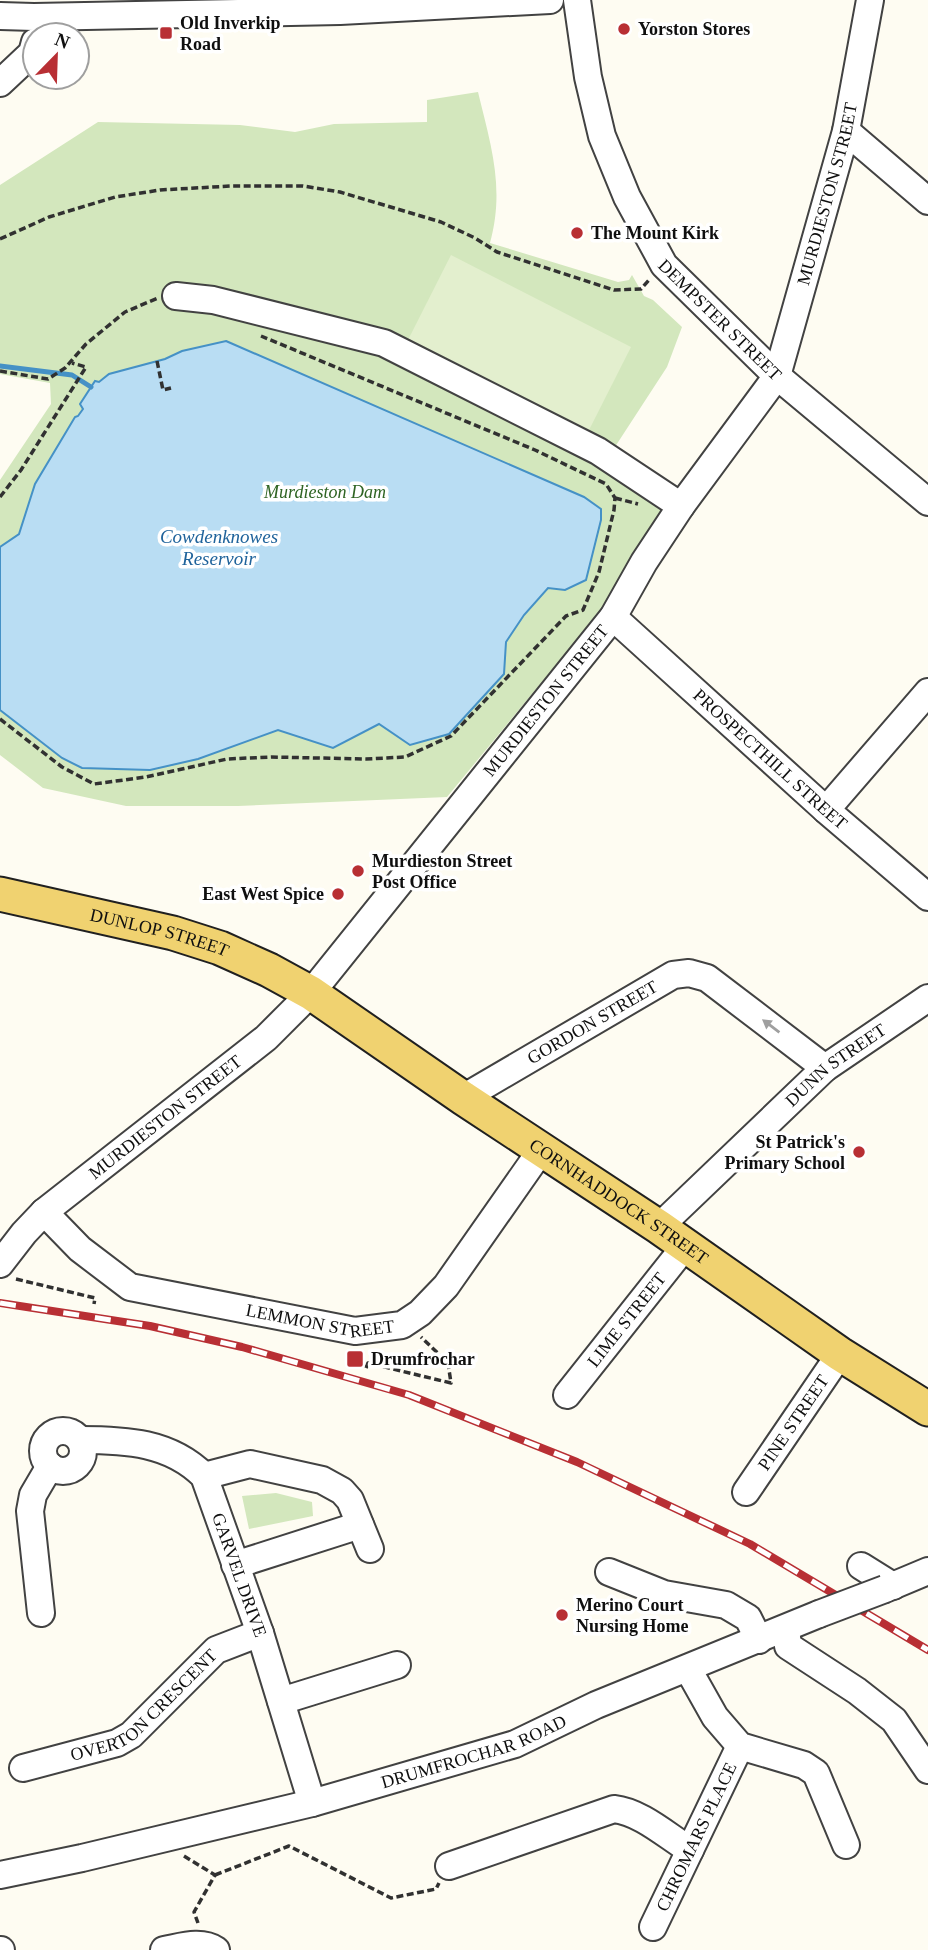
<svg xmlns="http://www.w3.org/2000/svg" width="928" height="1950" font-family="'Times New Roman',serif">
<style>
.green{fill:#d3e7bd}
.pitch{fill:#e3efce}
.water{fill:#b9ddf3;stroke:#4591c6;stroke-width:2}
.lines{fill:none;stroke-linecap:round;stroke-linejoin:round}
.stream{stroke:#4591c6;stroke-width:5}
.minor-casing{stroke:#424242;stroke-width:30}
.major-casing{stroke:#202020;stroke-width:37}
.path{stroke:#313131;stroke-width:3.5;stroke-dasharray:7 3.5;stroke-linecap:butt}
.minor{stroke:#fff;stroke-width:26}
.major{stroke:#f0d270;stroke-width:33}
.rail-casing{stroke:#b82f34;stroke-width:8}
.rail{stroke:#fff;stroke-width:5;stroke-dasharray:16;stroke-linecap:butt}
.minor-bridge-casing{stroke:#424242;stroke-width:30;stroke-linecap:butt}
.minor-bridge{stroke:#fff;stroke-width:26}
.oneway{fill:#9f9f9f}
.poi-dot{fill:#b82f34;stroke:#fff;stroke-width:2.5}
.labels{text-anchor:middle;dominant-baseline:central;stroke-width:7;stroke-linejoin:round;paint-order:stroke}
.poi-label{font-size:18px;font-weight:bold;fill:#0f0f0f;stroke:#fff;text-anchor:start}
.street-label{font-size:18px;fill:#0f0f0f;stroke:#fff}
.park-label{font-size:18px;font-style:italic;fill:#2f6423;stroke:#fff}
.water-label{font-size:19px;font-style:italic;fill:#1f639b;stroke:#fff}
</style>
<rect width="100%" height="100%" fill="#fefcf2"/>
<g class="green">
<path d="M478,92C491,146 505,188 490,243L618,282L629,280L632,275L644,296L653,300L682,327L667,367L611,453L675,515L644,562L598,614L447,797L238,806H126L43,788L0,755V480L51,404L50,383L0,374V185L98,122L240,125L295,132L334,124L427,122V100Z"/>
<polygon points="276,1493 312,1502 313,1516 249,1529 242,1496"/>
</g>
<polygon class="pitch" points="451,255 631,347 588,432 408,340"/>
<polygon class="water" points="226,341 584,497 601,509 601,520 586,580 565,590 548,588 524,615 506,642 504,674 449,734 410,745 379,724 333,748 278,730 198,759 150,770 82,768 62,758 0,710 0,547 19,534 35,484 75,417 78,416 83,409 80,404 95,381 99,382 109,374 165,359 182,351"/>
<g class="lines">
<polyline class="stream" points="0,366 72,375 91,387"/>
<g class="minor-casing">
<g id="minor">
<path id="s1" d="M577,0L588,77L602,136L627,197L664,265L777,376L928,502"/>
<polyline points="0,16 34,17 340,11 550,0"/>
<polyline points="0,83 32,53 35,42"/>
<polyline points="846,131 928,201"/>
<polyline points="176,296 213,300 384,343 598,451 681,506"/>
<path id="s2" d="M613,617L826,810L928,897"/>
<polyline points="826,810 928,692"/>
<path id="s3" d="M463,1098L673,975L689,973L707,978L825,1068"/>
<path id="s4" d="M44,1212L80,1249L130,1287L355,1331L402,1325L420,1313L446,1286L542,1149"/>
<path id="s5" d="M659,1227L825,1068L928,998"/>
<path id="s6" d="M0,1264L24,1233L44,1212L266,1038L311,993L613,617L644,562L681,506L777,376L846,131L870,0"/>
<path id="s7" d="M567,1395L686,1245"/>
<circle cx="63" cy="1451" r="20"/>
<path id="s8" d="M80,1440C126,1440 170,1442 204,1476L260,1633L312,1803"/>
<polyline points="204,1476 250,1464 322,1480 342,1491 350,1500 370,1549"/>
<path id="s9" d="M746,1492L840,1354"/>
<polyline points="235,1565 360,1525"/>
<polyline points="861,1566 893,1586"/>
<polyline points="609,1572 664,1594 726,1605 748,1618 759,1640"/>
<polyline points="885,1589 928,1571"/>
<polyline points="41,1613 30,1511 33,1495 50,1466"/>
<polyline points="786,1629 788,1646 857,1691 894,1720 928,1770"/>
<polyline points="688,1669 715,1717 740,1746 804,1765 816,1773 846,1845"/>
<polyline points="281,1701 397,1665"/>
<path id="s10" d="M23,1768L117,1743L131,1735L216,1650L260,1633"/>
<path d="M449,1866L614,1809C641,1812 667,1836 690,1850"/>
<path id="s11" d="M0,1875L82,1858L312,1803L515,1744L596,1705L819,1614"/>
<path id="s12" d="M653,1927L740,1746"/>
<polyline points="0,1950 1,1950"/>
<path d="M164,1950C181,1947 201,1940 216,1950"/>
</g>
</g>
<g class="major-casing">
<g id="major">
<path id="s13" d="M0,894L173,933L220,948L269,970L311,993L463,1098L659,1227L840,1354L928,1409"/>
</g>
</g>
<g class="path">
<polyline points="0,239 49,217 115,197 160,190 231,186 303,186 340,192 441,222 475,238 497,252 614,290 641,289 649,280"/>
<polyline points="157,361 163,390 171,388"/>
<polyline points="0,371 48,379 65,368 86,344 125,312 158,298"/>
<polyline points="0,497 21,470 86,367 72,363"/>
<polyline points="615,498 638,504"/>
<polyline points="0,719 62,767 94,784 146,777 227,759 271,757 366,759 405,757 451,736 566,616 583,610 599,572 614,510 615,498 606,484 535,450 261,336"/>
<polyline points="16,1279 95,1298 94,1304"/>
<polyline points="366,1368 368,1363 451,1383 448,1363 421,1337"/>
<polyline points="184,1856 215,1875 194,1912 198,1923"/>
<polyline points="215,1875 289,1846 391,1898 436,1889 439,1883"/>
</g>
<use href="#minor" class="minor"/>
<use href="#major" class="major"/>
<g class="rail-casing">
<polyline id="rail" points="0,1303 150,1326 242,1347 409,1395 577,1462 750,1544 928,1650"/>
</g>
<use href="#rail" class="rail"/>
<g class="minor-bridge-casing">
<polyline id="minor-bridge" points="819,1614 885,1589"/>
</g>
<use href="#minor-bridge" class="minor-bridge"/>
</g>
<defs><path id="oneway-solid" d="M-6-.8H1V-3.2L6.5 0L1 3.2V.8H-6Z" transform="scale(1.75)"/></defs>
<use class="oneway" href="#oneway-solid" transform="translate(771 1026) rotate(-143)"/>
<g class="poi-dot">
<circle cx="624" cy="29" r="7"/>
<rect x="159" y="26" width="14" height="14" rx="3.5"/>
<circle cx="577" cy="233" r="7"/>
<circle cx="358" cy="871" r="7"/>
<circle cx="338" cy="894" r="7"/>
<circle cx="859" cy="1152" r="7"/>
<rect x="346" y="1350" width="18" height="18" rx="3.5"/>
<circle cx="562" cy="1615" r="7"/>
</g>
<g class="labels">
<g class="poi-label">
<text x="180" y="23">Old Inverkip<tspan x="180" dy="21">Road</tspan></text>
<text x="638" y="29">Yorston Stores</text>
<text x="591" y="233">The Mount Kirk</text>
<text x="372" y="861">Murdieston Street<tspan x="372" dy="21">Post Office</tspan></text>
<text x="324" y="894" text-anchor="end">East West Spice</text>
<text x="845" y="1142" text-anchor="end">St Patrick's<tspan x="845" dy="21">Primary School</tspan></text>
<text x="371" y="1359">Drumfrochar</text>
<text x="576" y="1605">Merino Court<tspan x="576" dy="21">Nursing Home</tspan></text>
</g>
<g class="street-label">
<text stroke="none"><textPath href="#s6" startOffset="1377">MURDIESTON STREET</textPath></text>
<text stroke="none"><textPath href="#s1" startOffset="360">DEMPSTER STREET</textPath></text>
<text stroke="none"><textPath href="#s6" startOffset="789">MURDIESTON STREET</textPath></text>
<text stroke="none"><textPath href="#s2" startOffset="212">PROSPECTHILL STREET</textPath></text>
<text stroke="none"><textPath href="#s13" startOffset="164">DUNLOP STREET</textPath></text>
<text stroke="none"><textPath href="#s3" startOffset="150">GORDON STREET</textPath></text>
<text stroke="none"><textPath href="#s5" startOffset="240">DUNN STREET</textPath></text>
<text stroke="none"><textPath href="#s6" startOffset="222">MURDIESTON STREET</textPath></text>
<text stroke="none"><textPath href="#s13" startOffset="700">CORNHADDOCK STREET</textPath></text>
<text stroke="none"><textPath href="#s4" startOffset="308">LEMMON STREET</textPath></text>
<text stroke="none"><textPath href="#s7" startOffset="96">LIME STREET</textPath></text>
<text stroke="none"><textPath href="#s9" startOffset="84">PINE STREET</textPath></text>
<text stroke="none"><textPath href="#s8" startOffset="238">GARVEL DRIVE</textPath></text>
<text stroke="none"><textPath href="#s10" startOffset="140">OVERTON CRESCENT</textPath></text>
<text stroke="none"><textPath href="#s11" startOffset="490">DRUMFROCHAR ROAD</textPath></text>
<text stroke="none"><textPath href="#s12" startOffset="100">CHROMARS PLACE</textPath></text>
</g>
<g class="park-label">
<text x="325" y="492">Murdieston Dam</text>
</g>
<g class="water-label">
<text x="219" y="536">Cowdenknowes<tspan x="219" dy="22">Reservoir</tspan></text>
</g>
</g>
<g transform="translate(56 56) rotate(23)"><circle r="33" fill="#ffffff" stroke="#9f9f9f" stroke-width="2"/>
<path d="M0-5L12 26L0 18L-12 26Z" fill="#b82f34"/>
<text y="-10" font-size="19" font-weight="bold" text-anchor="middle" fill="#0f0f0f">N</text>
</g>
</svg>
